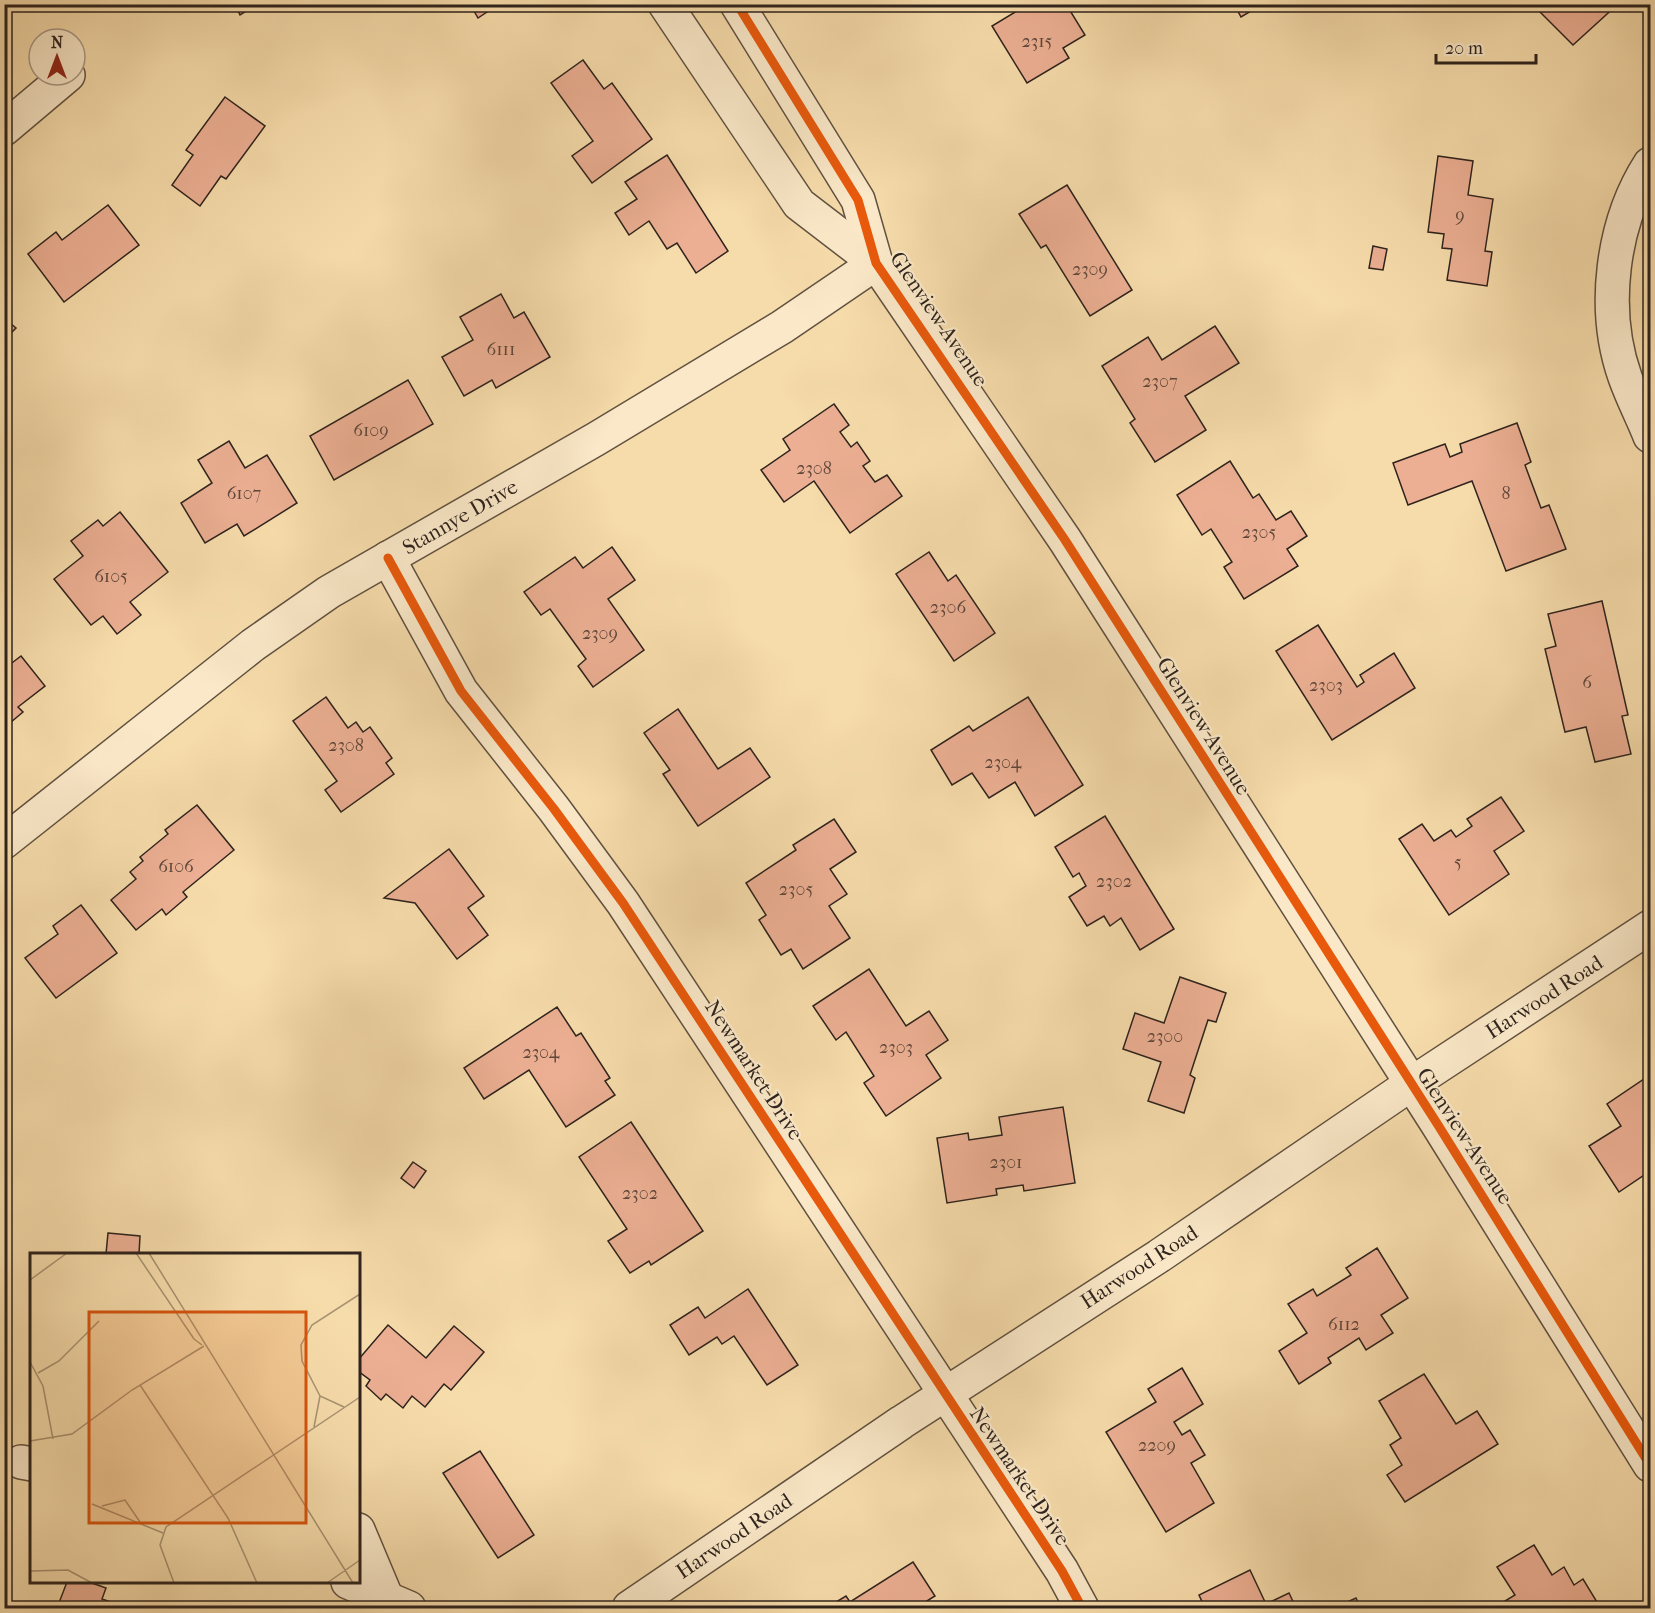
<svg xmlns="http://www.w3.org/2000/svg" width="1655" height="1613" font-family="'IM FELL French Canon',serif">
<style>
.building{fill:#ecaf93;stroke:#2e231d;stroke-width:1.5}
.lines{fill:none;stroke-linecap:round;stroke-linejoin:round}
.minor-casing{stroke:#605140;stroke-width:36}
.minor{stroke:#fae8c8;stroke-width:33}
.cycleway-casing{stroke:#fae8c8;stroke-width:13}
.cycleway{stroke:#e8590c;stroke-width:9}
.labels{text-anchor:middle;dominant-baseline:central;stroke-width:4.5;stroke-linejoin:round;paint-order:stroke}
.number-label{font-size:18px;fill:#5e463a}
.street-label{font-size:21px;fill:#2e231d;stroke:#fae8c8}
.inset-road{fill:none;stroke:#a79272;stroke-width:1.5}
.view{fill:#d5540e;fill-opacity:0.15;stroke:#d5540e;stroke-width:3}
.inset-edge{fill:none;stroke:#2e231d;stroke-width:3}
</style>
<rect width="100%" height="100%" fill="#f7dcab"/>
<filter id="stains"><feTurbulence type="fractalNoise" baseFrequency=".00333" numOctaves="4"/><feColorMatrix values="0 0 0 0 .2 0 0 0 0 .09 0 0 0 0 .02 0 0 0 .5 -.17"/></filter>
<radialGradient id="worn" r=".72"><stop offset=".6" stop-color="#630" stop-opacity="0"/><stop offset="1" stop-color="#630" stop-opacity=".3"/></radialGradient>
<g class="building">
<polygon points="235,4 258,4 240,15"/>
<polygon points="470,4 499,4 478,18"/>
<polygon points="1013,4 1066,4 1085,35 1063,48 1069,58 1027,83 992,26 1017,11"/>
<polygon points="1234,4 1263,4 1241,17"/>
<polygon points="1547,4 1618,4 1573,45 1540,12"/>
<polygon points="583,60 604,89 612,83 652,139 592,183 572,156 593,141 551,83"/>
<polygon points="225,97 265,126 226,179 221,176 200,206 172,185 193,155 186,150"/>
<polygon points="667,155 728,251 696,273 677,243 667,249 649,221 629,235 615,213 637,199 625,182"/>
<polygon points="1438,156 1473,161 1468,195 1493,199 1485,251 1492,252 1487,286 1447,280 1452,249 1442,248 1444,234 1428,232"/>
<polygon points="1067,185 1132,290 1090,316 1046,245 1041,248 1019,214"/>
<polygon points="108,205 139,245 64,302 28,254 56,232 62,240"/>
<polygon points="1373,246 1387,249 1383,270 1369,268"/>
<polygon points="501,294 514,318 524,312 550,357 496,388 492,380 464,396 442,357 473,340 460,317"/>
<polygon points="4,318 16,328 4,340"/>
<polygon points="1215,326 1239,363 1185,396 1206,430 1155,462 1130,423 1135,419 1102,366 1148,337 1162,360"/>
<polygon points="408,380 433,424 334,480 310,436"/>
<polygon points="834,404 849,425 840,432 851,447 857,442 870,461 863,466 875,482 887,475 902,496 850,533 814,481 784,502 761,470 790,450 783,439"/>
<polygon points="1517,423 1531,462 1525,465 1541,508 1549,505 1566,549 1506,571 1472,481 1408,505 1393,463 1445,444 1450,457 1462,452 1460,444"/>
<polygon points="229,441 245,468 267,455 297,503 244,536 237,524 205,543 181,503 212,483 198,460"/>
<polygon points="1230,461 1253,498 1259,494 1276,520 1291,511 1307,536 1287,549 1298,566 1244,599 1224,567 1232,562 1211,529 1202,535 1177,495"/>
<polygon points="120,512 168,572 130,602 141,615 117,634 103,616 91,625 54,579 83,556 71,541 98,520 103,526"/>
<polygon points="612,547 635,580 608,599 644,650 593,687 578,666 586,659 550,609 541,615 524,592 575,557 583,568"/>
<polygon points="929,552 948,581 956,575 995,633 954,661 896,574"/>
<polygon points="1602,601 1628,715 1622,716 1631,754 1595,762 1586,727 1565,732 1545,649 1556,646 1548,614"/>
<polygon points="1318,625 1357,687 1364,682 1360,675 1394,653 1415,688 1332,740 1276,651"/>
<polygon points="21,656 45,686 18,707 23,712 4,728 4,669"/>
<polygon points="326,697 348,728 356,722 363,732 370,727 392,758 386,763 394,774 341,812 325,790 337,781 293,721"/>
<polygon points="1028,697 1083,785 1035,816 1015,782 989,798 972,773 952,785 931,750 969,726 973,731"/>
<polygon points="678,709 718,769 750,748 770,777 698,826 663,774 670,770 644,733"/>
<polygon points="1501,797 1524,831 1494,851 1509,874 1449,915 1399,839 1422,824 1434,841 1451,830 1456,837 1472,826 1467,819"/>
<polygon points="197,805 234,850 183,892 187,897 166,915 162,909 136,930 111,900 136,879 130,872 143,861 140,857 168,834 165,830"/>
<polygon points="1105,816 1174,929 1140,950 1121,918 1110,926 1104,916 1087,926 1069,897 1086,886 1079,873 1073,877 1055,847"/>
<polygon points="834,819 856,852 830,869 847,894 829,906 850,938 803,969 791,949 781,955 759,920 766,915 746,883 796,850 793,845"/>
<polygon points="449,849 484,896 468,908 488,935 457,959 415,903 384,898"/>
<polygon points="81,905 117,953 56,998 25,958 58,934 53,926"/>
<polygon points="869,969 906,1026 929,1011 948,1040 926,1055 941,1078 886,1116 864,1083 874,1076 846,1032 836,1040 813,1006"/>
<polygon points="1180,977 1226,993 1216,1022 1208,1020 1190,1075 1195,1078 1184,1113 1148,1101 1161,1062 1123,1049 1135,1013 1164,1023"/>
<polygon points="557,1007 576,1036 581,1033 610,1078 605,1081 615,1095 566,1127 529,1070 484,1099 464,1068"/>
<polygon points="1650,1075 1650,1171 1619,1192 1589,1146 1621,1126 1607,1104"/>
<polygon points="1063,1107 1075,1183 1024,1191 1023,1185 996,1189 997,1195 947,1203 937,1138 968,1133 969,1140 1002,1135 999,1117"/>
<polygon points="631,1122 703,1231 651,1265 649,1261 630,1273 608,1241 627,1229 579,1157"/>
<polygon points="413,1162 426,1171 414,1188 401,1178"/>
<polygon points="108,1233 140,1236 139,1254 106,1254"/>
<polygon points="1377,1248 1408,1298 1381,1315 1393,1333 1366,1350 1359,1338 1328,1358 1331,1363 1299,1384 1279,1351 1307,1333 1288,1304 1313,1289 1317,1296 1351,1275 1346,1268"/>
<polygon points="748,1289 798,1365 767,1385 734,1336 722,1344 717,1337 689,1355 670,1325 698,1307 705,1318"/>
<polygon points="388,1325 426,1358 454,1326 484,1352 451,1390 444,1384 425,1407 412,1396 403,1408 386,1394 381,1400 366,1386 370,1380 358,1371 358,1360"/>
<polygon points="1182,1368 1203,1404 1174,1422 1182,1435 1190,1430 1205,1455 1191,1463 1214,1503 1166,1532 1106,1432 1156,1402 1148,1389"/>
<polygon points="1424,1374 1456,1424 1477,1411 1498,1444 1405,1502 1387,1475 1402,1465 1390,1445 1401,1438 1379,1401"/>
<polygon points="480,1451 534,1535 498,1558 443,1473"/>
<polygon points="1534,1545 1552,1575 1564,1567 1574,1585 1583,1579 1600,1607 1502,1608 1500,1604 1515,1595 1497,1567"/>
<polygon points="913,1562 935,1596 922,1604 925,1608 826,1608 846,1596 850,1602"/>
<polygon points="1250,1570 1266,1604 1289,1593 1296,1608 1205,1608 1199,1595"/>
<polygon points="67,1582 89,1582 106,1588 102,1599 128,1608 57,1608"/>
<polygon points="1356,1598 1361,1608 1334,1608"/>
</g>
<g class="lines">
<g class="minor-casing">
<g id="minor">
<polyline points="665,4 799,204 876,263"/>
<polyline points="737,4 858,200 876,263 1065,540 1438,1125 1650,1465"/>
<polyline points="4,129 68,75"/>
<path d="M1650,164C1612,223 1601,309 1625,377C1632,397 1642,416 1650,436"/>
<polyline points="388,558 461,691 554,809 623,903 1062,1571 1082,1608"/>
<polyline points="4,842 253,645 329,592 596,439 782,327 876,263"/>
<polyline points="21,1462 32,1464"/>
<polyline points="358,1530 387,1599"/>
<polyline points="348,1582 409,1608"/>
<polyline points="629,1608 902,1422 1159,1256 1411,1084 1650,927"/>
</g>
</g>
<use href="#minor" class="minor"/>
<g class="cycleway-casing">
<g id="cycleway">
<polyline points="737,4 858,200 876,263 1065,540 1438,1125 1650,1465"/>
<polyline points="388,558 461,691 554,809 623,903 1062,1571 1082,1608"/>
</g>
</g>
<use href="#cycleway" class="cycleway"/>
</g>
<g class="labels">
<g class="number-label">
<text x="1037" y="41">2315</text>
<text x="1460" y="215">9</text>
<text x="1090" y="269">2309</text>
<text x="501" y="349">6111</text>
<text x="1160" y="381">2307</text>
<text x="371" y="430">6109</text>
<text x="814" y="468">2308</text>
<text x="244" y="493">6107</text>
<text x="1506" y="493">8</text>
<text x="1259" y="532">2305</text>
<text x="111" y="576">6105</text>
<text x="948" y="607">2306</text>
<text x="600" y="633">2309</text>
<text x="1587" y="682">6</text>
<text x="1326" y="685">2303</text>
<text x="346" y="745">2308</text>
<text x="1003" y="762">2304</text>
<text x="1458" y="862">5</text>
<text x="176" y="866">6106</text>
<text x="1114" y="881">2302</text>
<text x="796" y="889">2305</text>
<text x="1165" y="1036">2300</text>
<text x="896" y="1047">2303</text>
<text x="541" y="1052">2304</text>
<text x="1006" y="1162">2301</text>
<text x="640" y="1193">2302</text>
<text x="1344" y="1324">6112</text>
<text x="1157" y="1445">2209</text>
</g>
<g class="street-label">
<text transform="translate(939 319) rotate(56)">Glenview Avenue</text>
<text transform="translate(460 517) rotate(-30)">Stannye Drive</text>
<text transform="translate(1204 726) rotate(58)">Glenview Avenue</text>
<text transform="translate(1544 997) rotate(-33)">Harwood Road</text>
<text transform="translate(754 1070) rotate(57)">Newmarket Drive</text>
<text transform="translate(1465 1136) rotate(57)">Glenview Avenue</text>
<text transform="translate(1139 1267) rotate(-33)">Harwood Road</text>
<text transform="translate(1020 1476) rotate(56)">Newmarket Drive</text>
<text transform="translate(734 1536) rotate(-34)">Harwood Road</text>
</g>
</g>
<g transform="translate(30 1253)">
<rect width="330" height="330" fill="#f7dcab"/>
<path class="inset-road" d="M106,0L164,86L172,92M119,0L323,330M0,27L37,0M0,109L13,133L23,186M8,120L29,108L69,68M110,132L198,265L227,330M314,154L290,143L272,108L271,92L282,72L330,41M284,174L290,143M0,188L42,181L102,137L174,93M62,251L133,280M72,253L95,247L110,269M0,318L38,317L62,330M144,330L130,292L136,274L330,144M297,330L330,307"/>
<path class="view" d="M59,59H276V270H59Z"/>
<rect width="330" height="330" class="inset-edge"/>
</g>
<rect width="1655" height="1613" fill="none" stroke="#f7dcab" stroke-width="24"/>
<rect x="6" y="6" width="1643" height="1601" fill="none" stroke="#2e231d" stroke-width="3"/>
<rect x="12" y="12" width="1631" height="1589" fill="none" stroke="#2e231d" stroke-width="1.5"/>
<g transform="translate(57 57)"><circle r="28" fill="#fae8c8" stroke="#a89984" stroke-width="1.5"/>
<path d="M0-4.5L10 22L0 15L-10 22Z" fill="#8f2418"/>
<text y="-9" font-size="16" font-weight="bold" text-anchor="middle" fill="#2e231d">N</text>
</g>
<path d="M1436 54v9h100v-9" fill="none" stroke="#2e231d" stroke-width="3"/>
<text x="1445" y="54" font-size="18" fill="#2e231d" stroke="#fae8c8" stroke-width="4.5" paint-order="stroke">20 m</text>
<rect width="100%" height="100%" filter="url(#stains)"/>
<rect width="100%" height="100%" fill="url(#worn)"/>
</svg>
